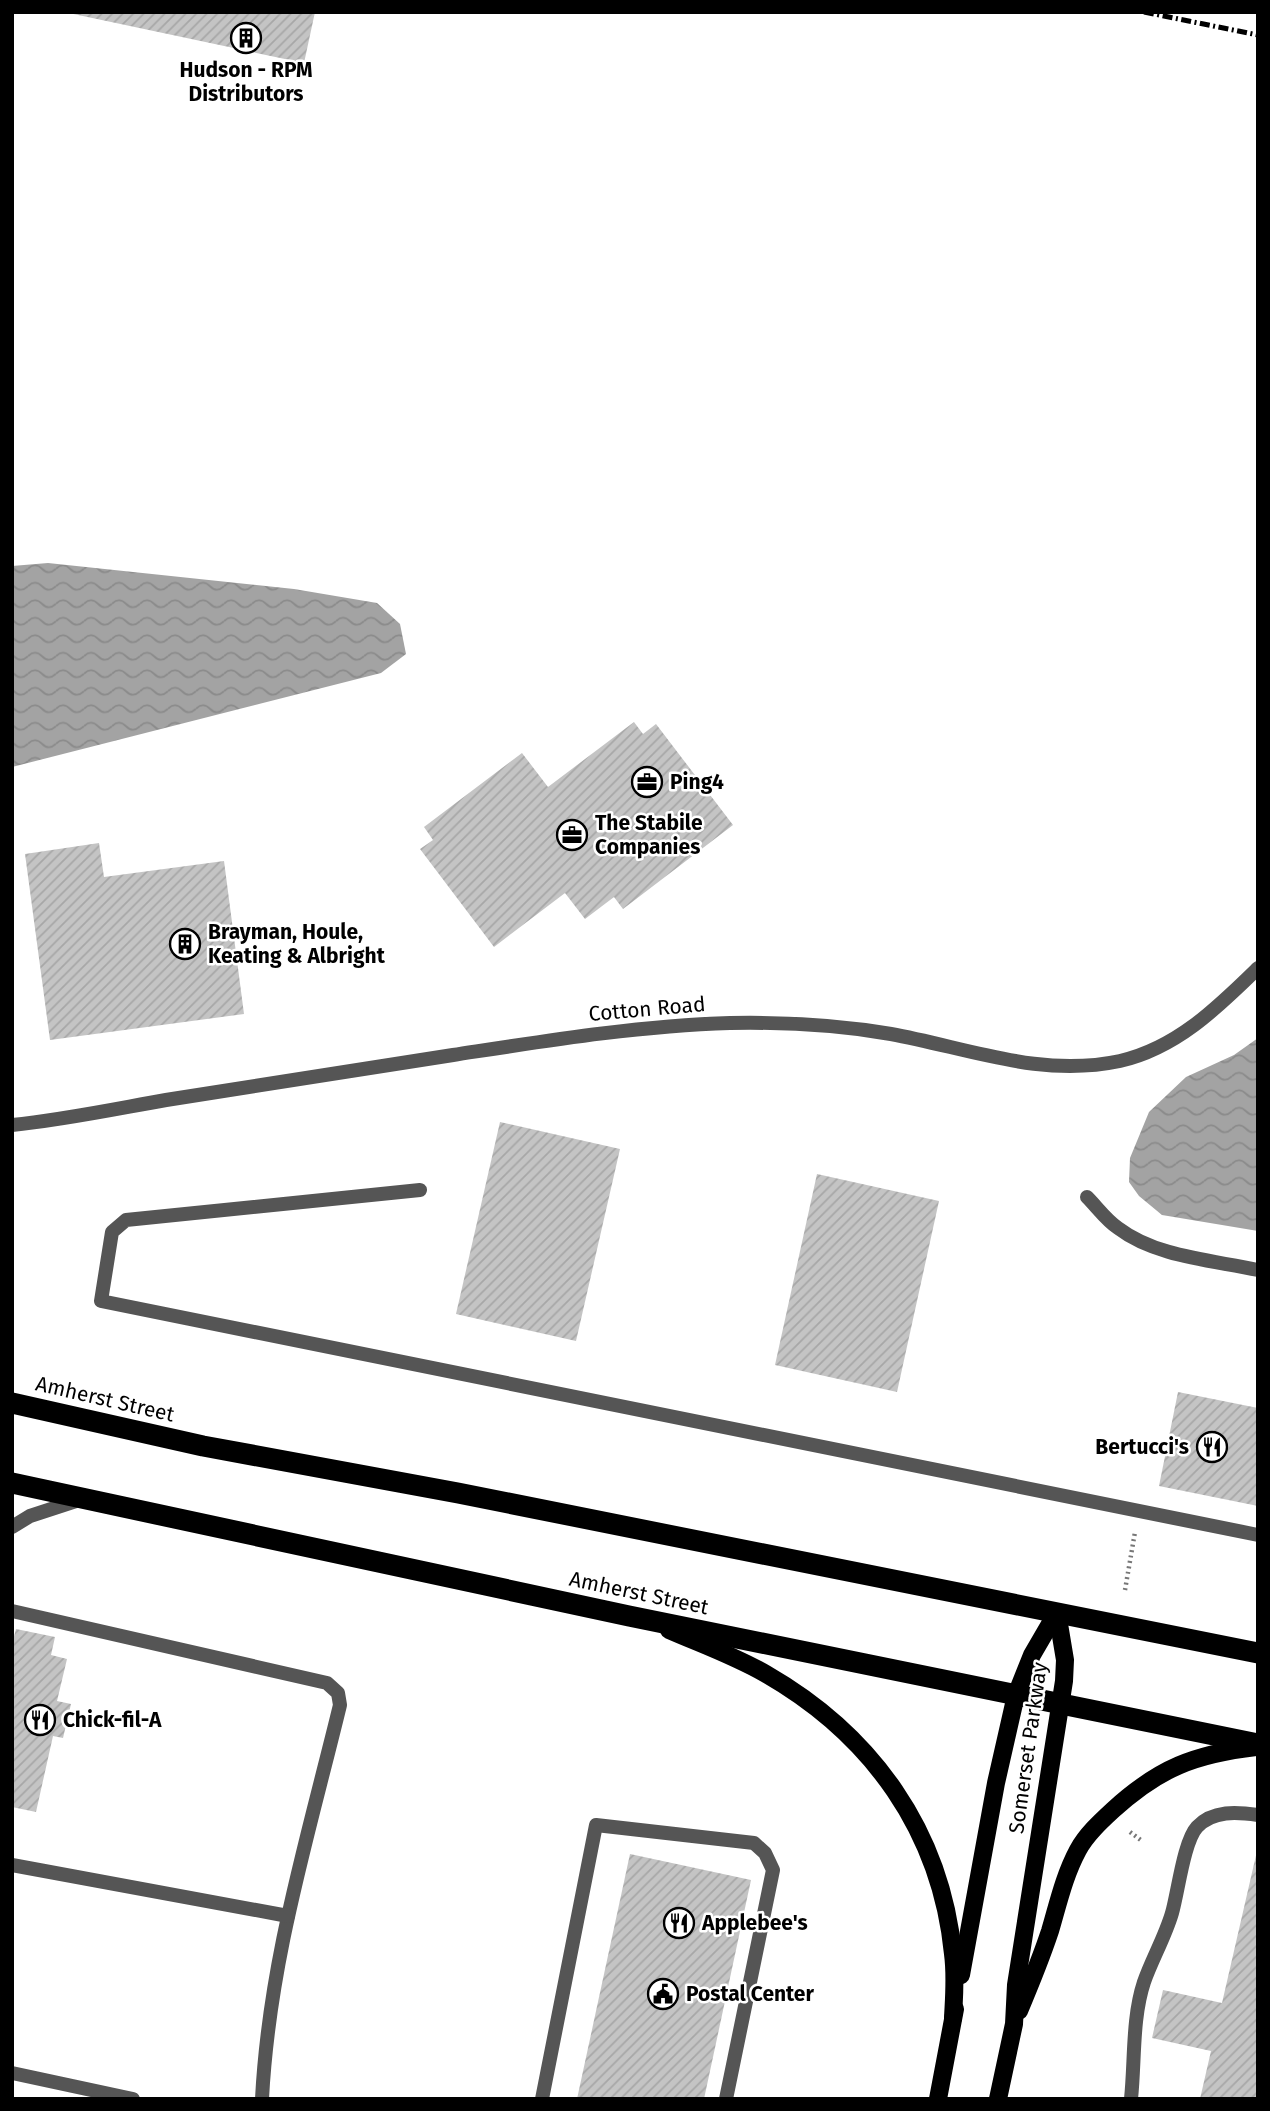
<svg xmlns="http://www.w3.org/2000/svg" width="1270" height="2111" font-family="'Fira Sans',sans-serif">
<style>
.water{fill:url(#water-waves)}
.building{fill:url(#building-hatch)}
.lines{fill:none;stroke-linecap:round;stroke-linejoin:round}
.path{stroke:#777;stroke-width:4.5;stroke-dasharray:2 3.5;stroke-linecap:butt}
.lane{stroke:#555;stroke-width:14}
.street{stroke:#555;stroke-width:14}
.primary{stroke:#000;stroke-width:18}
.highway{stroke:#000;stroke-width:21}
.rail{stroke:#000;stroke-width:5;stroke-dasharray:10 3.5 2 3.5;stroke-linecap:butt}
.labels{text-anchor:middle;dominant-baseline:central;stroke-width:5;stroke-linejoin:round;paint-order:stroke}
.poi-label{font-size:21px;font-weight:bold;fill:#000;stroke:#fff;text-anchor:start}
.street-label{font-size:21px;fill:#000;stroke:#fff}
</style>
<defs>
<pattern id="water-waves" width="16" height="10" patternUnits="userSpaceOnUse" patternTransform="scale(1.75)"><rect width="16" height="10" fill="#a3a3a3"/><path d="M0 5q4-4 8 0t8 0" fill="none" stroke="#8b8b8b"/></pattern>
<pattern id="building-hatch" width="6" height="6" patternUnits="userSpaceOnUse" patternTransform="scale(1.75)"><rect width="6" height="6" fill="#c4c4c4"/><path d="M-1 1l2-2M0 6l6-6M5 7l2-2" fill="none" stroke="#a7a7a7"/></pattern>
</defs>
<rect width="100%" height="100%" fill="#fff"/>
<g class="water">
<polygon points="48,563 294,589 377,603 400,624 406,654 381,673 12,767 12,566"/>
<polygon points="1258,1038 1258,1231 1162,1215 1139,1196 1129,1182 1130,1158 1149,1112 1186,1077 1234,1055"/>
</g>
<g class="building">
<polygon points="64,12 315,12 304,63"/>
<polygon points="634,722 643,734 656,724 733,825 623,909 614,897 585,919 565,893 494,947 420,849 433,840 424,827 522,753 548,787"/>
<polygon points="99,843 104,877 224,861 244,1014 50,1040 25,854"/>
<polygon points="500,1122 620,1149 576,1341 456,1314"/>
<polygon points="817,1174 939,1201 897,1392 775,1365"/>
<polygon points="1178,1392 1258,1408 1258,1506 1159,1486"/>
<polygon points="16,1629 55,1637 51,1655 67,1659 57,1701 71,1704 63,1738 53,1736 36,1812 12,1807 12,1644"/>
<polygon points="1257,1851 1258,2099 1200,2099 1211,2051 1152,2038 1163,1990 1222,2003"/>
<polygon points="630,1854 751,1880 704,2099 577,2099"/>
</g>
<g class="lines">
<g class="path">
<polyline points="1125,1590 1135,1532"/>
<polyline points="1130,1832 1142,1841"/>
</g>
<g class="lane">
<polyline points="420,1190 126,1220 112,1232 101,1301 1258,1535"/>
<path d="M1087,1197C1097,1207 1106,1220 1118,1228C1156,1257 1212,1260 1258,1270"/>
<polyline points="12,1527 30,1516 82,1499"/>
<path d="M12,1611L327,1683L338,1693L340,1705C308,1837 269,1962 262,2099"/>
<polyline points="12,1865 288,1916"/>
<polyline points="12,2073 133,2099"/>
<polyline points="542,2099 596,1825 754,1843 765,1853 773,1870 726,2099"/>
<path d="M1131,2099C1135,2061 1132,2018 1144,1982C1152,1959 1165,1937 1172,1913C1178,1892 1184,1841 1197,1827C1213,1810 1237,1812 1258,1815"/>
</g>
<path class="street" d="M12,1125C63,1120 115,1109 166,1100C261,1085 357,1070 453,1055C545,1041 636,1026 730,1023C783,1022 839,1025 891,1034C968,1048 1040,1078 1120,1061C1177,1048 1218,1007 1258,968"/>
<g class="primary">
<path d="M669,1630C701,1644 735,1656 766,1674C872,1735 941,1831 953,1954C956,1976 954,1997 953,2018"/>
<polyline points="961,1975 996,1783 1016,1695 1032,1655 1057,1612"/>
<path d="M1019,2011C1030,1985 1041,1958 1050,1931C1058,1904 1064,1876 1078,1850C1086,1835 1100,1822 1113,1810C1159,1768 1195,1754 1256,1747"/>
<polyline points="938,2099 955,2009"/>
<polyline points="998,2099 1014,2024 1016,1985 1064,1681 1065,1660 1057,1612"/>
</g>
<g class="highway">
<polyline points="12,1403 203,1446 458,1493 1258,1653"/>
<polyline points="12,1483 629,1616 1258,1744"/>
</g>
<polyline class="rail" points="1144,12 1258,35"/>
</g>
<defs>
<g id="building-ring" transform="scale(1.575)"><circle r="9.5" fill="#fff" stroke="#000" stroke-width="1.5"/><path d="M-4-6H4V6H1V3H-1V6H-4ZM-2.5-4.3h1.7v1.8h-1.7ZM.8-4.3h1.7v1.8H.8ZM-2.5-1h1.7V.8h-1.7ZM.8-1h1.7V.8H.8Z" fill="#000"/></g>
<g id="office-ring" transform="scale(1.575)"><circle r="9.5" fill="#fff" stroke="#000" stroke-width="1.5"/><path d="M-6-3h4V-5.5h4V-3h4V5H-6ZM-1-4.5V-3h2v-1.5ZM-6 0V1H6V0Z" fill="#000"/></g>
<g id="restaurant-ring" transform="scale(1.575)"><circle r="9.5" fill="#fff" stroke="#000" stroke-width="1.5"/><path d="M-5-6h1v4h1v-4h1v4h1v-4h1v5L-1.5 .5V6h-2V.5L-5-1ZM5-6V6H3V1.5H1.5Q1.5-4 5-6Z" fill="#000"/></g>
<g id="civic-ring" transform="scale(1.575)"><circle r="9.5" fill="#fff" stroke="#000" stroke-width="1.5"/><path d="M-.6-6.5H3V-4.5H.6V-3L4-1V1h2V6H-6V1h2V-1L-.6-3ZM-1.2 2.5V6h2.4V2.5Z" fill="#000"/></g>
</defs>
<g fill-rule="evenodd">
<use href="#building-ring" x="246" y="38"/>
<use href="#office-ring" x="647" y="782"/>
<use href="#office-ring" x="572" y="835"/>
<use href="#building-ring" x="185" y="944"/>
<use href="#restaurant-ring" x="1212" y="1447"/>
<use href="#restaurant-ring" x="40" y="1720"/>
<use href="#restaurant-ring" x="679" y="1923"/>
<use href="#civic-ring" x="663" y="1994"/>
</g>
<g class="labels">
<g class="poi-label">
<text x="246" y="70" text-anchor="middle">Hudson - RPM<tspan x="246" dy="24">Distributors</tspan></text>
<text x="670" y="782">Ping4</text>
<text x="595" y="823">The Stabile<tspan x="595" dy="24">Companies</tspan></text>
<text x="208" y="932">Brayman, Houle,<tspan x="208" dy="24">Keating &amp; Albright</tspan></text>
<text x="1189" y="1447" text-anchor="end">Bertucci's</text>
<text x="63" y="1720">Chick-fil-A</text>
<text x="702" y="1923">Applebee's</text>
<text x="686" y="1994">Postal Center</text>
</g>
<g class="street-label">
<text transform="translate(647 1009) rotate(-5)">Cotton Road</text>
<text transform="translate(105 1399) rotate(13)">Amherst Street</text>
<text transform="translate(639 1593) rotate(12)">Amherst Street</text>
<text transform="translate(1028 1748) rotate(-82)">Somerset Parkway</text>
</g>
</g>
<rect width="1270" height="2111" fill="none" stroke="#000000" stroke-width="28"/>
</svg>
